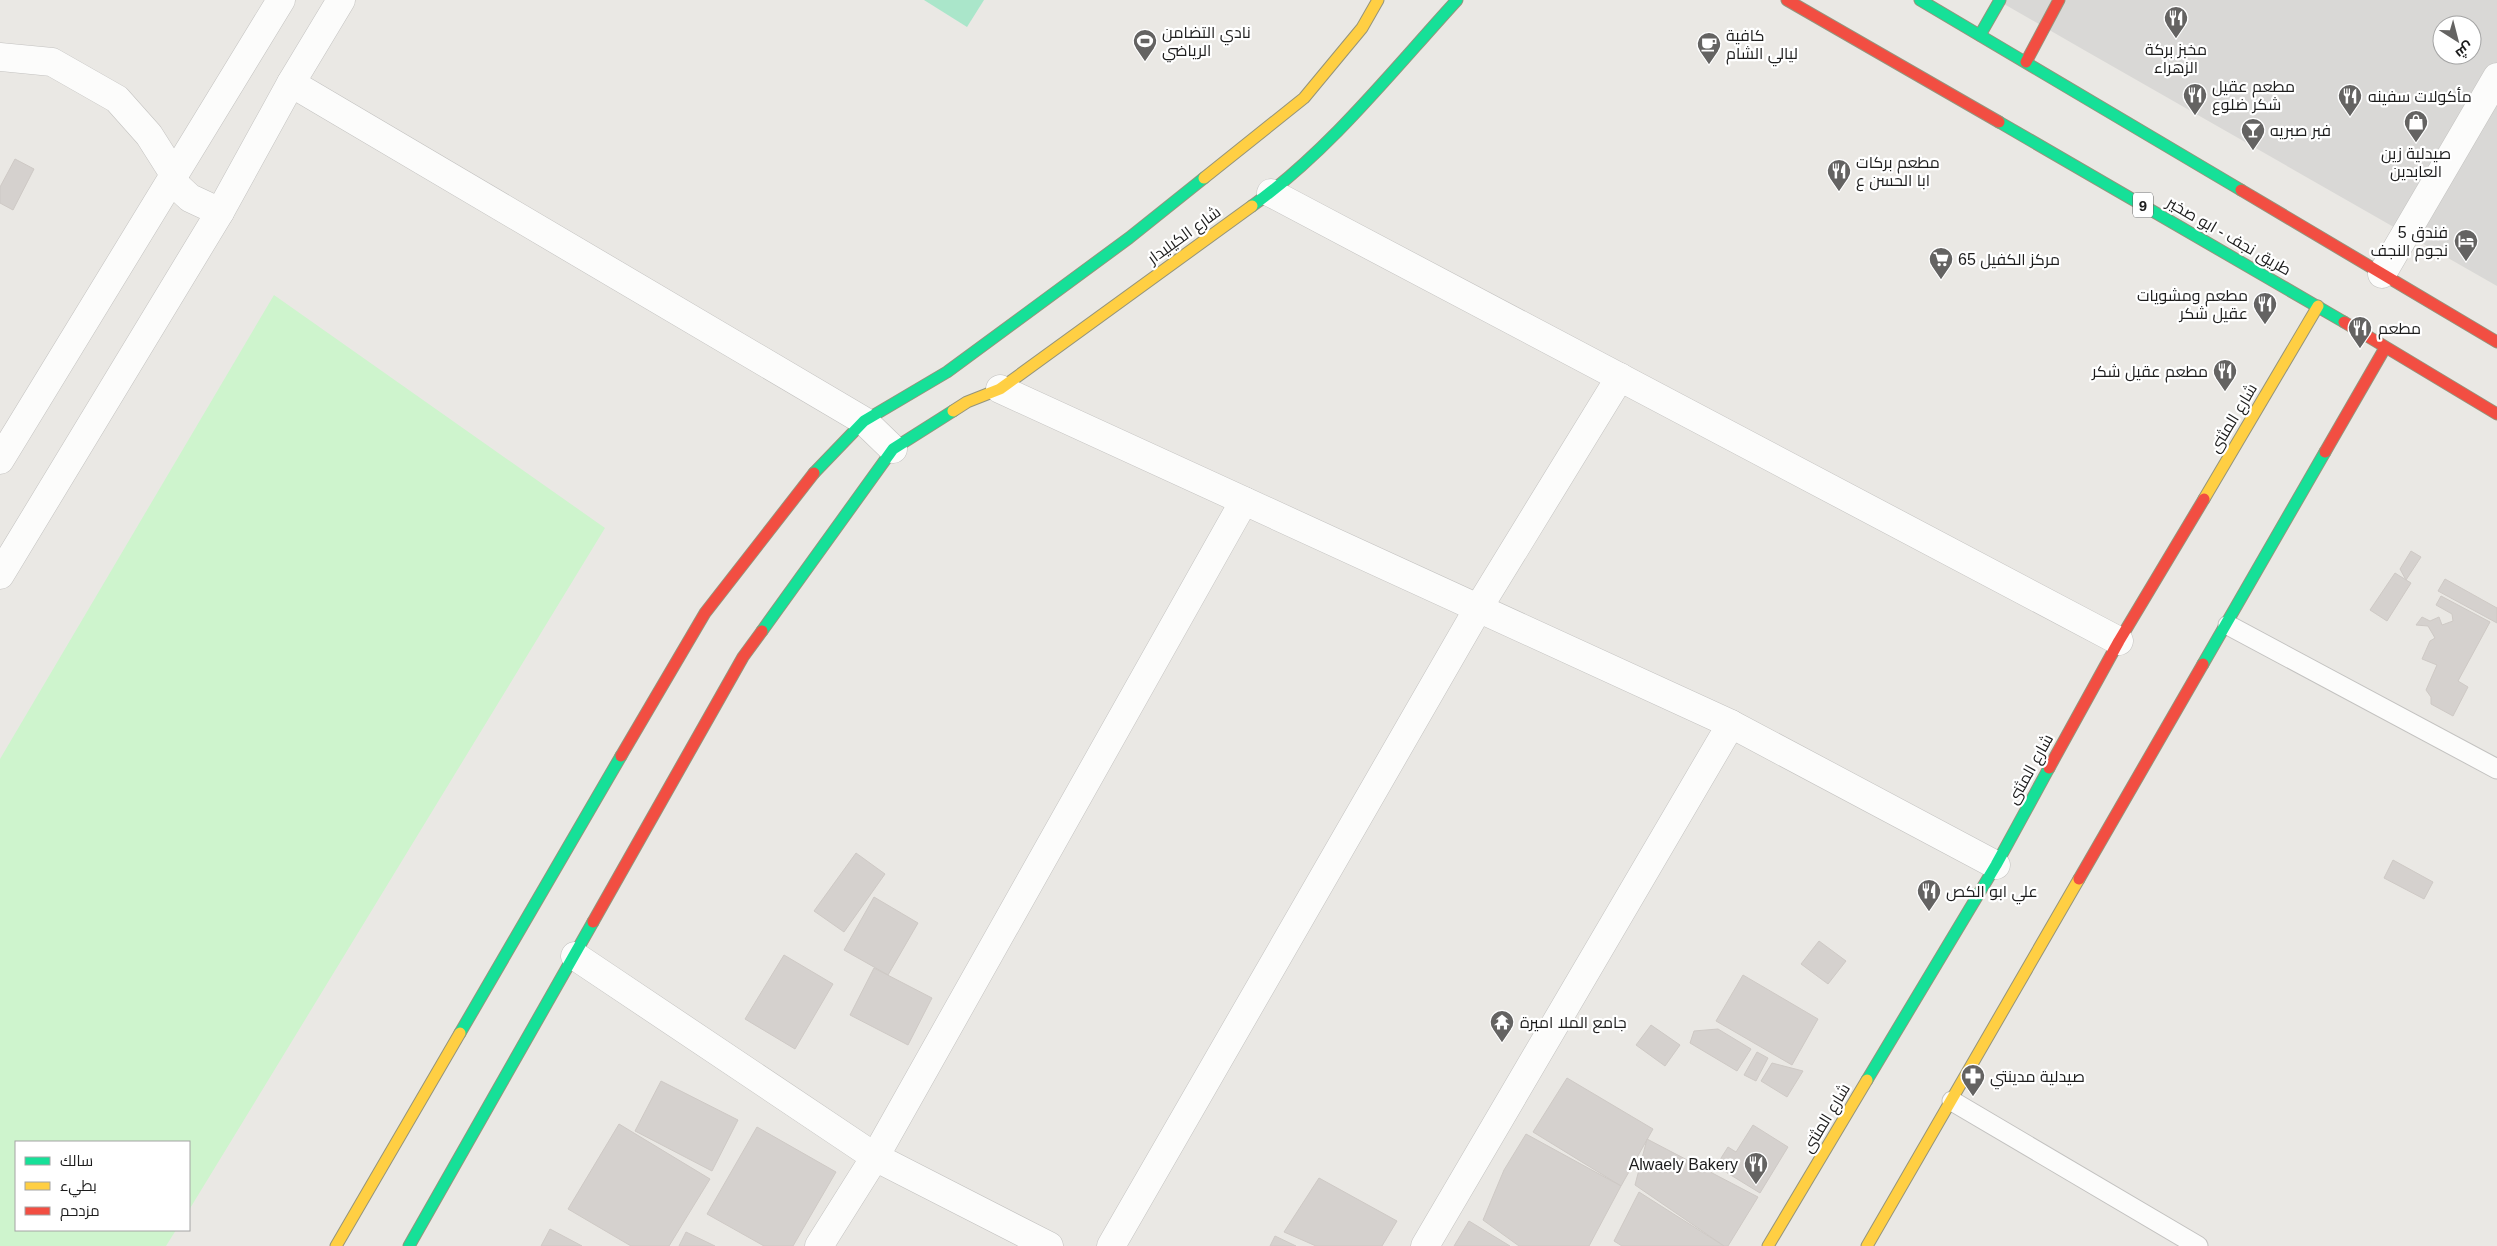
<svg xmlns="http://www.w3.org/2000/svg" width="2497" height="1246" font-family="Arial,Cairo,sans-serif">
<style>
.residential{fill:#d9d8d6;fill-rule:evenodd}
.park{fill:#cef4cd}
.pitch{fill:#aae6ca}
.building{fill:#d5d1ce;stroke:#cec9c5}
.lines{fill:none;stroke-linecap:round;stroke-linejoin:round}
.lane-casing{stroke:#c3c2c0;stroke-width:21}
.street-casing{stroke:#c3c2c0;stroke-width:29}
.fast-casing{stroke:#94947c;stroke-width:13}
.slow-casing{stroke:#94947c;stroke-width:13}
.jam-casing{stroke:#94947c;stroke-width:13}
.lane{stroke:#fcfcfb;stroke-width:19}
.street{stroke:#fcfcfb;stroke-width:28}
.fast{stroke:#16e098;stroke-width:11}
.slow{stroke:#ffcf43;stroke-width:11}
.jam{stroke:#f24e42;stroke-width:11}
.labels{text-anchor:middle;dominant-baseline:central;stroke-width:4.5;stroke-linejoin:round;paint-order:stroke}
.shield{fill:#fff;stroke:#606060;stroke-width:1}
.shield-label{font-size:15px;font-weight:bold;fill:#1c1c1c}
.poi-label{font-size:16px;fill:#1c1c1c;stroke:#fff;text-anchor:start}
.street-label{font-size:16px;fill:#1c1c1c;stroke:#fff}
</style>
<rect width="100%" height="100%" fill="#eae8e4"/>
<path class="residential" d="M1997,0H2497V286L2084,50ZM2442,25H2472V55H2442Z"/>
<polygon class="park" points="274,295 605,528 189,1210 189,1142 16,1142 16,1230 176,1230 166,1246 0,1246 0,759"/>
<polygon class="pitch" points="924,0 984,0 967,27"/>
<g class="building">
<polygon points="15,159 34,169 13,210 0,203 0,187"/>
<polygon points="2411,551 2421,557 2406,580 2400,569"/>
<polygon points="2395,573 2411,583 2387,621 2370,610"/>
<polygon points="2445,579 2497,608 2497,623 2438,591"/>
<polygon points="2441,596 2490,622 2458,681 2468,687 2453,716 2431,704 2431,697 2426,690 2437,665 2422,659 2430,641 2435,638 2428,626 2416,625 2422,617 2430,621 2439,617 2442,625 2453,621 2452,614 2436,605"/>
<polygon points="856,853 885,874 844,932 814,911"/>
<polygon points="2393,860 2433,882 2424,899 2384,878"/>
<polygon points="874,897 918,923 888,975 844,950"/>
<polygon points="1819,941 1846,961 1828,984 1801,964"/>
<polygon points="784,955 833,984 795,1049 745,1019"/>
<polygon points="874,968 932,998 908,1045 850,1015"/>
<polygon points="1743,975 1818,1019 1792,1065 1716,1021"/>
<polygon points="1651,1025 1680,1045 1665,1066 1636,1045"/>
<polygon points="1718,1029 1751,1049 1737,1071 1690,1043 1694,1031"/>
<polygon points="1757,1052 1768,1058 1756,1081 1744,1075"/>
<polygon points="1772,1063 1803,1071 1787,1097 1761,1081"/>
<polygon points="1567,1078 1653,1129 1621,1186 1533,1132"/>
<polygon points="661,1081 738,1120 712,1171 635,1131"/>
<polygon points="619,1124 710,1179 669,1246 631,1246 568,1209"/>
<polygon points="1753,1125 1788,1147 1760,1193 1716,1166 1728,1147 1736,1152"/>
<polygon points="757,1127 836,1172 793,1246 764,1246 707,1214"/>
<polygon points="1526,1134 1621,1186 1589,1246 1519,1246 1483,1220 1504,1170"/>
<polygon points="1647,1139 1758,1197 1728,1246 1724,1246 1635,1185"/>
<polygon points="1319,1178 1397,1221 1382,1246 1316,1246 1284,1232"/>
<polygon points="1639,1192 1724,1246 1622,1246 1614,1241"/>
<polygon points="1469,1221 1510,1246 1454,1246"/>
<polygon points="550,1229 582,1246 541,1246"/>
<polygon points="686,1232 715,1246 679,1246"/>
<polygon points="1275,1236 1296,1246 1270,1246"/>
</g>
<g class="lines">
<g class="lane-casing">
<g id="lane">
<polyline points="2228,625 2497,769"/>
<polyline points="1952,1101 2198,1246"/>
</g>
</g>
<g class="street-casing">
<g id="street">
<polyline points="0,57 52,62 117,99 149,135 175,176 175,184 190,198 220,212"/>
<polyline points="291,83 864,421 893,449"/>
<polyline points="1271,193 2119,641"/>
<polyline points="2382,274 2497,77"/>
<polyline points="1000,389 1731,724 1996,865"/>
<polyline points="0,460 281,0"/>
<polyline points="0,575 220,212 291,83 341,0"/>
<polyline points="575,956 875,1157 1049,1246"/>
<polyline points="819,1246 875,1157 1244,501"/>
<polyline points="1111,1246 1479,607 1620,377"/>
<polyline points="1425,1246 1731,724"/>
</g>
</g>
<g class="fast-casing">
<g id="fast">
<polyline points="1920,0 2241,190"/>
<polyline points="1980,35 2000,0"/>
<polyline points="1999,122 2344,322"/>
<path d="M1252,206C1330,150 1392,71 1457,0"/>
<polyline points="814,473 864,421 947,372 1129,238 1204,178"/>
<polyline points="762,631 893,449 953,411"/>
<polyline points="2203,664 2325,452"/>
<polyline points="460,1033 621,756"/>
<polyline points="1867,1080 1996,865 2049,768"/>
<polyline points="409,1246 593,922"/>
</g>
</g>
<g class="slow-casing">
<g id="slow">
<polyline points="1204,178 1304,98 1362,28 1378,0"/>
<polyline points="953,411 967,402 1000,389 1252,206"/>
<polyline points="2204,499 2318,306"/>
<polyline points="336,1246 460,1033"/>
<polyline points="1768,1246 1867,1080"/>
<polyline points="1867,1246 2079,879"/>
</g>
</g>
<g class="jam-casing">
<g id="jam">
<polyline points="1787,0 1999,122"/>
<polyline points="2026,62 2059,0"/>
<polyline points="2241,190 2497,342"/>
<polyline points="2344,322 2497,414"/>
<polyline points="2325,452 2385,348"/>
<polyline points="621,756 705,613 814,473"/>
<polyline points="2049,768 2119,641 2204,499"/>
<polyline points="2079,879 2203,664"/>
<polyline points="593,922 743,657 762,631"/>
</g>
</g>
<use href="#lane" class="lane"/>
<use href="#street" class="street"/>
<use href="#fast" class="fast"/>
<use href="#slow" class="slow"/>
<use href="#jam" class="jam"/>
</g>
<defs>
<g id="restaurant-pin" transform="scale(1.25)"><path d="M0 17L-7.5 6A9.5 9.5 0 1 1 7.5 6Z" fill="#646362" stroke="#fff"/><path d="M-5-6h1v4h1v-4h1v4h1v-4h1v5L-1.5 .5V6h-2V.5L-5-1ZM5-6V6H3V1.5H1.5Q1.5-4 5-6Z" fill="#fff"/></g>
<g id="stadium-pin" transform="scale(1.25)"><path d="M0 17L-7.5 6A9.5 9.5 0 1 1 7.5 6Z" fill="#646362" stroke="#fff"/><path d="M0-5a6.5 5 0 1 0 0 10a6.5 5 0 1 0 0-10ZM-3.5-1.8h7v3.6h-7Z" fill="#fff"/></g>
<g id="cafe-pin" transform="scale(1.25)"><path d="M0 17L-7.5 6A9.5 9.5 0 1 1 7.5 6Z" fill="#646362" stroke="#fff"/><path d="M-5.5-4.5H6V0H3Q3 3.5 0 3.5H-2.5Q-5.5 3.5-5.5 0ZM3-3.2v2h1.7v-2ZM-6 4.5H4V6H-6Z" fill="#fff"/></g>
<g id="shop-pin" transform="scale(1.25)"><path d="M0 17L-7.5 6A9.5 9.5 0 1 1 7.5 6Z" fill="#646362" stroke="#fff"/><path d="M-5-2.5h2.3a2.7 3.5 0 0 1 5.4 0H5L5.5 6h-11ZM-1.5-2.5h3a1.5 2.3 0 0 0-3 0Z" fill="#fff"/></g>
<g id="bar-pin" transform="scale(1.25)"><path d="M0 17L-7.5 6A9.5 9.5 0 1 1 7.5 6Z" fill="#646362" stroke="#fff"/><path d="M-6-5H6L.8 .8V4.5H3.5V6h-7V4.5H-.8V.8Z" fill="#fff"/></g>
<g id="hotel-pin" transform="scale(1.25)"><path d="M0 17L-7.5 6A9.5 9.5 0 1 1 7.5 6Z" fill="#646362" stroke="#fff"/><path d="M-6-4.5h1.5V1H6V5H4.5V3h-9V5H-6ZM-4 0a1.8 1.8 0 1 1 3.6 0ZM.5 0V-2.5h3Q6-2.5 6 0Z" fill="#fff"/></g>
<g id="supermarket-pin" transform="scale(1.25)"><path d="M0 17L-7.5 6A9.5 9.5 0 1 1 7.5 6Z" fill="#646362" stroke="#fff"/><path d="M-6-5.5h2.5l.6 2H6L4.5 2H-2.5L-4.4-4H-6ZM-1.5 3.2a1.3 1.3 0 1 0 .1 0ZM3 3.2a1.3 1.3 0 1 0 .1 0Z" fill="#fff"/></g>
<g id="temple-pin" transform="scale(1.25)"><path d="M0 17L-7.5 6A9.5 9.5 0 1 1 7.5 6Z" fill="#646362" stroke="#fff"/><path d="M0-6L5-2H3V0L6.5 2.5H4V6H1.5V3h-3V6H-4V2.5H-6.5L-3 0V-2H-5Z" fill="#fff"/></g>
<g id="pharmacy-pin" transform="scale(1.25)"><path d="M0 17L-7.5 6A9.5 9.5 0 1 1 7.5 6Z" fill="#646362" stroke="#fff"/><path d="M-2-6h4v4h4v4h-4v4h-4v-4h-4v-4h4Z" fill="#fff"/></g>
</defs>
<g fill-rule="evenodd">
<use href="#restaurant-pin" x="2176" y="18"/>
<use href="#stadium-pin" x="1145" y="41"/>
<use href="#cafe-pin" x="1709" y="44"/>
<use href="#restaurant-pin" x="2195" y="95"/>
<use href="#restaurant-pin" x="2350" y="96"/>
<use href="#shop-pin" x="2416" y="122"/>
<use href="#bar-pin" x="2253" y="130"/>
<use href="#restaurant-pin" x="1839" y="171"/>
<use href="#hotel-pin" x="2466" y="241"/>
<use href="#supermarket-pin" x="1941" y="259"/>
<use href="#restaurant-pin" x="2265" y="304"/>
<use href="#restaurant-pin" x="2360" y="328"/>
<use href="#restaurant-pin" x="2225" y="371"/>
<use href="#restaurant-pin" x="1929" y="891"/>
<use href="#temple-pin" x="1502" y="1022"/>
<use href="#pharmacy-pin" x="1973" y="1076"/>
<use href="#restaurant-pin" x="1756" y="1164"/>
</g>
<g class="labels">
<rect class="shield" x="2133" y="192.5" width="20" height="25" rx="4"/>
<g class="shield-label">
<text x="2143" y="205">9</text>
</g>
<g class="poi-label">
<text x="1162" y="32">نادي التضامن<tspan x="1162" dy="18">الرياضي</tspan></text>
<text x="1726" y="35">كافية<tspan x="1726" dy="18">ليالي الشام</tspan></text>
<text x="2176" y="49" text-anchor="middle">مخبز بركة<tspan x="2176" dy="18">الزهراء</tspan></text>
<text x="2212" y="86">مطعم عقيل<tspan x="2212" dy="18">شكر ضلوع</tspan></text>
<text x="2368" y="96">مأكولات سفينه</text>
<text x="2270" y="130">فبر صبريه</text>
<text x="2416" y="153" text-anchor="middle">صيدلية زين<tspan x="2416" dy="18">العابدين</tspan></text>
<text x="1856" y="162">مطعم بركات<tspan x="1856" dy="18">ابا الحسن ع</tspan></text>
<text x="2448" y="232" text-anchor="end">فندق 5<tspan x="2448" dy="18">نجوم النجف</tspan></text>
<text x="1958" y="259">مركز الكفيل 65</text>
<text x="2248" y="295" text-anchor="end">مطعم ومشويات<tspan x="2248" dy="18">عقيل شكر</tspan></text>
<text x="2378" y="328">مطعم</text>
<text x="2208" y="371" text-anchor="end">مطعم عقيل شكر</text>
<text x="1946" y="891">علي ابو الكص</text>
<text x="1520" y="1022">جامع الملا اميرة</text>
<text x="1990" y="1076">صيدلية مدينتي</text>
<text x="1738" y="1164" text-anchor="end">Alwaely Bakery</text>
</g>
<g class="street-label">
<text transform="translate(1184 235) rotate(-36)">شارع الكيليدار</text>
<text transform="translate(2229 236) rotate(30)">طريق نجف - ابو صخير</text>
<text transform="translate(2233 418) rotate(-59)">شارع المثنى</text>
<text transform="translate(2030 769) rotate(-61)">شارع المثنى</text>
<text transform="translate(1826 1118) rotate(-59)">شارع المثنى</text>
</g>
</g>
<rect x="15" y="1141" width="175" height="90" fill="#ffffff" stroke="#a4a4a4"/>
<rect x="25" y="1157" width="25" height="8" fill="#16e098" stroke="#a4a4a4"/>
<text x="60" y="1166" font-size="15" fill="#1c1c1c">سالك</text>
<rect x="25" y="1182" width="25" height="8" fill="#ffcf43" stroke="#a4a4a4"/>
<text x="60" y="1191" font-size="15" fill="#1c1c1c">بطيء</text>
<rect x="25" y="1207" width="25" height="8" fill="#f24e42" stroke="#a4a4a4"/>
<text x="60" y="1216" font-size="15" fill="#1c1c1c">مزدحم</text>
<g transform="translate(2457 40) rotate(144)"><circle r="24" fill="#ffffff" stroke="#a4a4a4"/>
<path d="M0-4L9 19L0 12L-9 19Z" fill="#646362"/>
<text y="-8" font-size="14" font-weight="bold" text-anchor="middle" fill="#1c1c1c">ش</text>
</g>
</svg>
